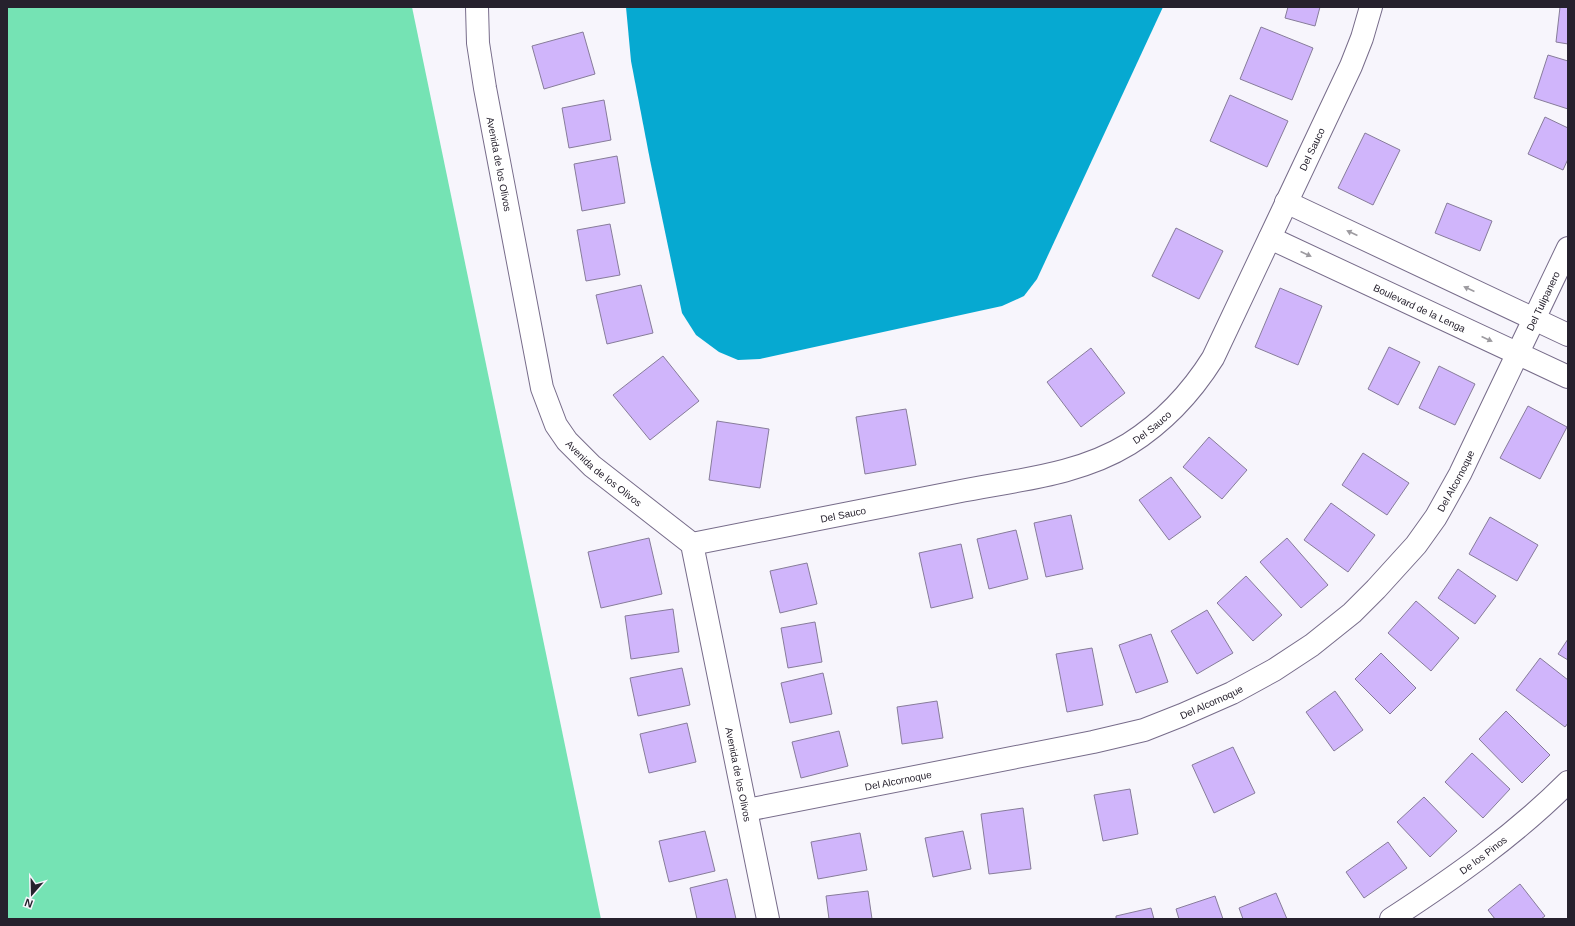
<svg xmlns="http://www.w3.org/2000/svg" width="1575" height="926" font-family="Arial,sans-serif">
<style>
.green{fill:#75e3b4}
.water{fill:#06a9d1}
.building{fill:#d0b5fb;stroke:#877c9a}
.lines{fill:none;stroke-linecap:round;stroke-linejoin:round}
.minor-casing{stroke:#776c8a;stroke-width:24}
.minor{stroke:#fff;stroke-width:22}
.oneway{fill:#9d9ba0}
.labels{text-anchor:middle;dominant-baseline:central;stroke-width:4;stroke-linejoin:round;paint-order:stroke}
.street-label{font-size:10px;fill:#26212d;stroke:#f7f5fc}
</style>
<rect width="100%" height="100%" fill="#f7f5fc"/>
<polygon class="green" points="7,7 412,7 601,919 7,919"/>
<polygon class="water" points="626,7 1163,7 1037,279 1024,296 1002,306 760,359 738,360 719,352 696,335 682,313 650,160 631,61"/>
<g class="building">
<polygon points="1288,7 1320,7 1315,26 1285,18"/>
<polygon points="1560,7 1568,7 1568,44 1556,42"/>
<polygon points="1261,27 1313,48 1292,100 1240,79"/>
<polygon points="583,32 595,74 544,89 532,46"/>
<polygon points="1548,55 1568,61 1568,109 1534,98"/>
<polygon points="1230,95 1288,121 1267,167 1210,141"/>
<polygon points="604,100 611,140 569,148 562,108"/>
<polygon points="1545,117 1568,128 1568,159 1563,170 1528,154"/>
<polygon points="1365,133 1400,150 1373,205 1338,188"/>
<polygon points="617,156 625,203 582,211 574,164"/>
<polygon points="1447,203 1492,221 1480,251 1435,233"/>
<polygon points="610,224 620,275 586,281 577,230"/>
<polygon points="1176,228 1223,251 1199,299 1152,276"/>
<polygon points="641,285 653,333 607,344 596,295"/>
<polygon points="1280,288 1322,306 1298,365 1255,347"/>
<polygon points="1389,347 1420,362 1398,405 1368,389"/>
<polygon points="1091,348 1125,393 1081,427 1047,382"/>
<polygon points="663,356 699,401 650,440 613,395"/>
<polygon points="1439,366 1475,384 1455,425 1419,408"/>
<polygon points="1528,406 1567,427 1540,479 1500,458"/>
<polygon points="906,409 916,465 865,474 856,417"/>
<polygon points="717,421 769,429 760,488 709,480"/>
<polygon points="1209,437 1247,470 1222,499 1183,467"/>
<polygon points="1363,453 1409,483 1387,515 1342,485"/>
<polygon points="1171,477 1201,517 1169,540 1139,500"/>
<polygon points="1331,503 1375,535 1348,572 1304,540"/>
<polygon points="1071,515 1083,569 1046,577 1034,523"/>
<polygon points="1490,517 1538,545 1517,581 1469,554"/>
<polygon points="1016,530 1028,579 989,589 977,539"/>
<polygon points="649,538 662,594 601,608 588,552"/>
<polygon points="1287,538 1328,585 1301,608 1260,562"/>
<polygon points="961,544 973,598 931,608 919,553"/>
<polygon points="807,563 817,604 780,613 770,571"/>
<polygon points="1458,569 1496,596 1475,624 1438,598"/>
<polygon points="1246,576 1282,615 1253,641 1217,603"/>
<polygon points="1416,601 1459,638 1431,671 1388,633"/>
<polygon points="673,609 679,652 631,659 625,616"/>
<polygon points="1207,610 1233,653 1197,674 1171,631"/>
<polygon points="815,622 822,662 788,668 781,628"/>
<polygon points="1151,634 1168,682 1136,693 1119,645"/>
<polygon points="1568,639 1568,660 1558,654"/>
<polygon points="1092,648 1103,705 1067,712 1056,654"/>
<polygon points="1381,653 1416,688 1390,714 1355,679"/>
<polygon points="1540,658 1568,680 1568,723 1565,727 1516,690"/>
<polygon points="682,668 690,705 638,716 630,678"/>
<polygon points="823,673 832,714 790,723 781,683"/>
<polygon points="1335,691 1363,730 1334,751 1306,712"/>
<polygon points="937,701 943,738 902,744 897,707"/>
<polygon points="1506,711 1550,755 1522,783 1479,739"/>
<polygon points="687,723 696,762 649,773 640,734"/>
<polygon points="839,731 848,766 801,778 792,742"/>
<polygon points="1233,747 1255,793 1214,813 1192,765"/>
<polygon points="1472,753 1510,789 1483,818 1445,782"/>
<polygon points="1130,789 1138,834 1103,841 1094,795"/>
<polygon points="1424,797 1457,831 1430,857 1397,822"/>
<polygon points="1023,808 1031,869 989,874 981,814"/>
<polygon points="705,831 715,871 669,882 659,841"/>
<polygon points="963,831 971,869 933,877 925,838"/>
<polygon points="860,833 867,870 818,879 811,842"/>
<polygon points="1388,842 1407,868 1364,898 1346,872"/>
<polygon points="727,879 736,919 697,919 690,888"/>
<polygon points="1520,884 1545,916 1541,919 1495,919 1488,910"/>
<polygon points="868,891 872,919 829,919 826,896"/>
<polygon points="1276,893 1287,919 1243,919 1239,908"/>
<polygon points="1215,896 1223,919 1179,919 1176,909"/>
<polygon points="1151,908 1154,919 1116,919 1116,916"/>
</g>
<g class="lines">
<g class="minor-casing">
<g id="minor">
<path id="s1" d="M477,7L478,43L485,88L542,388L556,425L567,441L592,466L692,544L768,919"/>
<polyline points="1286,202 1568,335"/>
<path id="s2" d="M1270,238L1568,377"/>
<path id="s3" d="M692,544C780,527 868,509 956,492C1014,480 1077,476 1129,444C1164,422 1191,393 1213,358L1351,66L1362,38L1371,7"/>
<path id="s4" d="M747,810L1093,742L1144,730L1182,715L1232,693L1274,670L1312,645L1352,613L1376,589L1416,545L1436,517L1460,474L1568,248"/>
<path id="s5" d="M1391,919C1454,878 1515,835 1568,782"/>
</g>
</g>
<use href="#minor" class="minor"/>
</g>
<defs><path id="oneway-solid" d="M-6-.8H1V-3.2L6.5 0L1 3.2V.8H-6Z"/></defs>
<g class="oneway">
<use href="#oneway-solid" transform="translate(1352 233) rotate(-155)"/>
<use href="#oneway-solid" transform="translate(1306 254) rotate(25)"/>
<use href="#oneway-solid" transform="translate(1469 289) rotate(-155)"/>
<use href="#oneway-solid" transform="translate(1487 339) rotate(25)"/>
</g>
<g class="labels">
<g class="street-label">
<text stroke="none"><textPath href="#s3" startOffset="802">Del Sauco</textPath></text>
<text stroke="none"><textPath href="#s1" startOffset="159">Avenida de los Olivos</textPath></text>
<text stroke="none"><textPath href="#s4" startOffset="1014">Del Tulipanero</textPath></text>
<text stroke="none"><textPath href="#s2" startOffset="165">Boulevard de la Lenga</textPath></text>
<text stroke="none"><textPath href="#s3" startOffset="478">Del Sauco</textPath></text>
<text stroke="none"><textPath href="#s1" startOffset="495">Avenida de los Olivos</textPath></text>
<text stroke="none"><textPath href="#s4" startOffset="814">Del Alcornoque</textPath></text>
<text stroke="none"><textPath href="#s3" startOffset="154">Del Sauco</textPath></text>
<text stroke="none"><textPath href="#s4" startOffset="478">Del Alcornoque</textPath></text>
<text stroke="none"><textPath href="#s1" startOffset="843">Avenida de los Olivos</textPath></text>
<text stroke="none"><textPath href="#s4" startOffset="154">Del Alcornoque</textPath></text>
<text stroke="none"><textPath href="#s5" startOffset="112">De los Pinos</textPath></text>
</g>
</g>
<rect width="1575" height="926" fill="none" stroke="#26212d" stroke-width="16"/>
<g transform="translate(32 894) rotate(200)" stroke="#f7f5fc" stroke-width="3" paint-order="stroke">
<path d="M0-3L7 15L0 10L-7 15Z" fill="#26212d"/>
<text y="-6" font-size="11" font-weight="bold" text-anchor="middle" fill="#26212d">N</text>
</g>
</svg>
